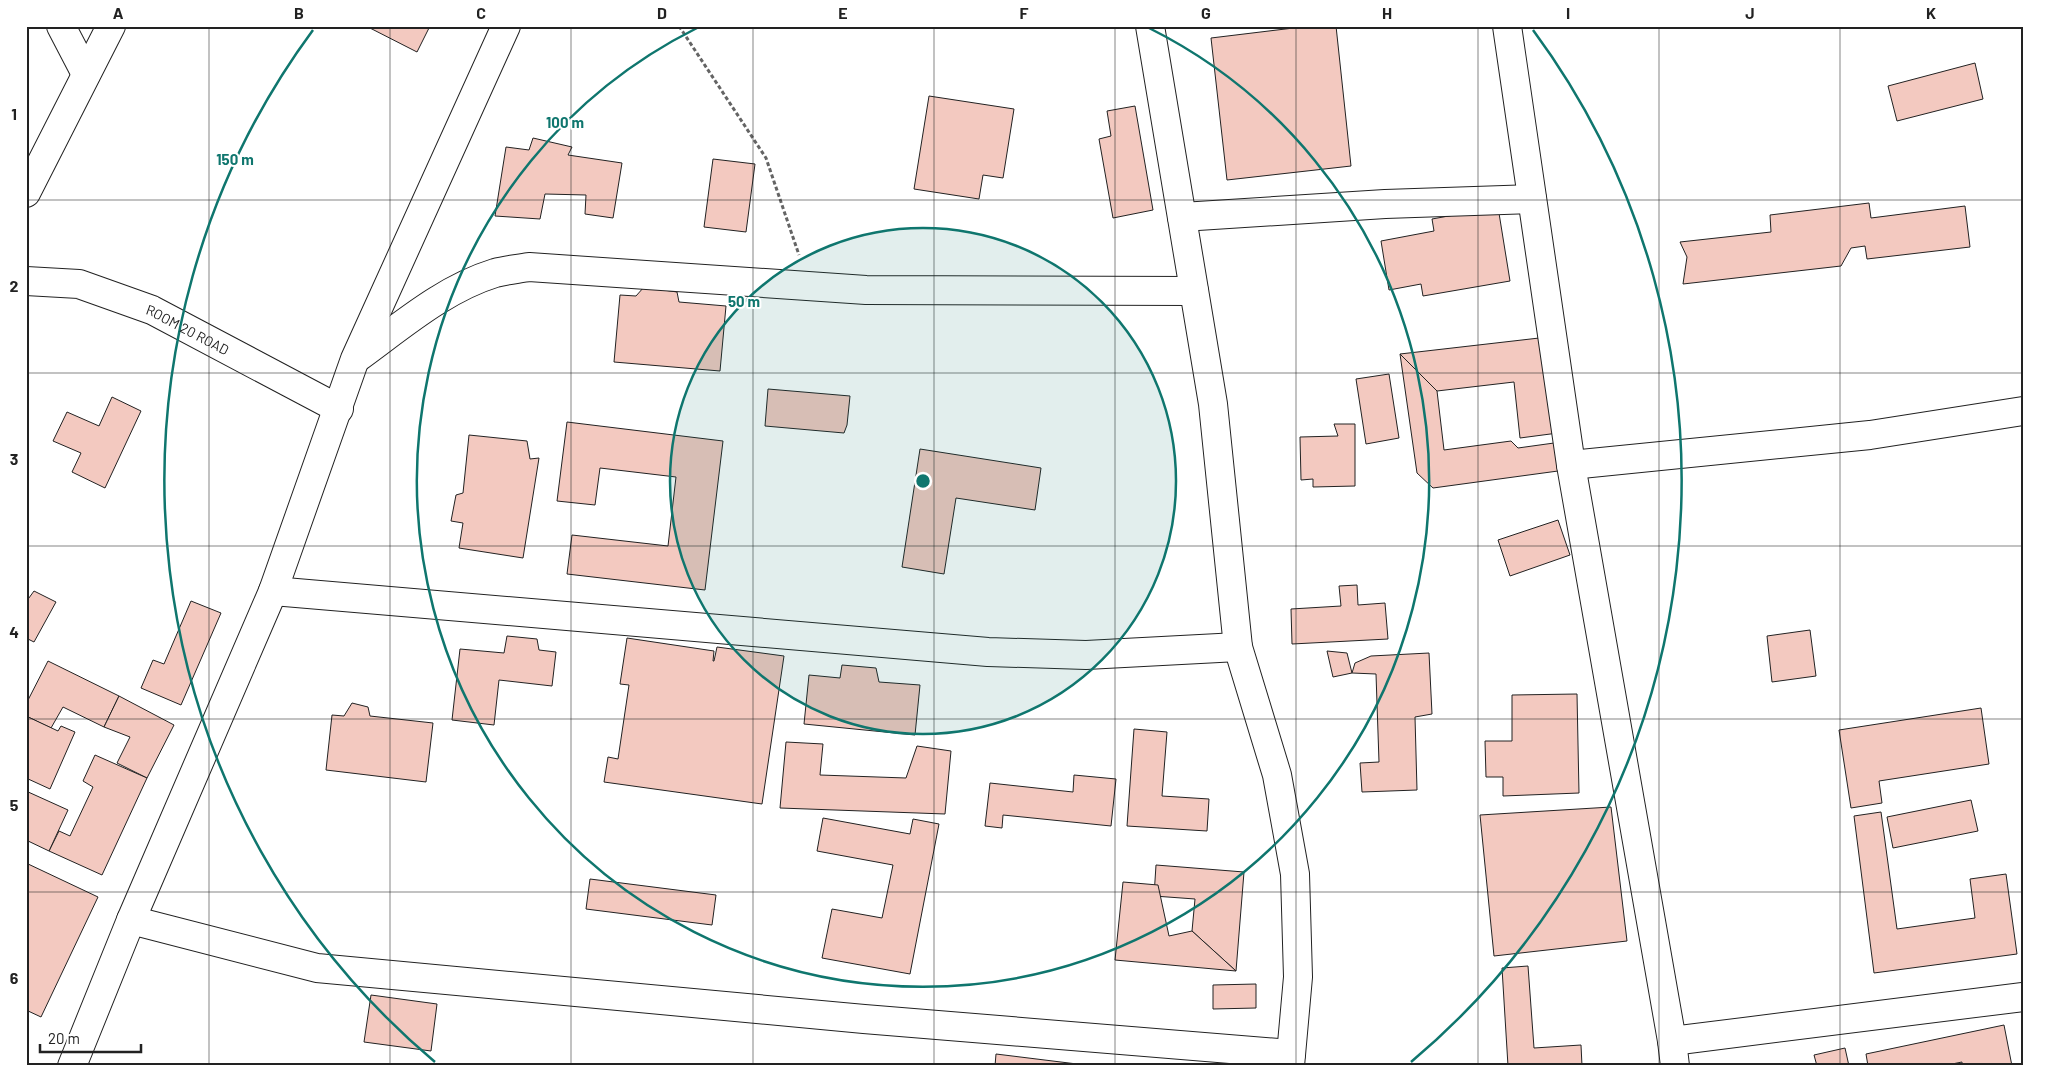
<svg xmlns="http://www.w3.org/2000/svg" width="2049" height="1092" font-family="Barlow,sans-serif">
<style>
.building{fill:#f3c9c0;stroke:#222}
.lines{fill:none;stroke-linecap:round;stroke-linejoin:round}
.street-casing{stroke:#222;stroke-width:30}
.path{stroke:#646464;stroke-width:3;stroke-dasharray:4 2.5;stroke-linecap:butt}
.street{stroke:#fff;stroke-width:28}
.grid{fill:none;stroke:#222;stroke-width:1;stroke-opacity:0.55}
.ring{fill:none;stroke:#0f766e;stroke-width:2.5}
.labels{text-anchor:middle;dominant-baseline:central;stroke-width:4;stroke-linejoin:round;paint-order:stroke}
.street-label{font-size:14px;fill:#222;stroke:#fff}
.centre{fill:#0f766e;stroke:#fff;stroke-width:2.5}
.ring-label{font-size:15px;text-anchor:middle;font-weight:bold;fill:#0f766e;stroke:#fff;stroke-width:4;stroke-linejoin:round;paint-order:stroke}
.neatline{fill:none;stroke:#222;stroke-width:2}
.grid-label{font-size:16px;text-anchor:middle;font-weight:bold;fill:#222}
</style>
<rect width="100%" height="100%" fill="#fff"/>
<g class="building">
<polygon points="366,26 430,26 417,52"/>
<polygon points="1310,26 1336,26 1351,166 1227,180 1211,38"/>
<polygon points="1975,63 1983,99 1897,121 1888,86"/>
<polygon points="929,96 1014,109 1003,178 983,175 979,199 914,189"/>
<polygon points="1135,106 1153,210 1113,218 1099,139 1111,136 1107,111"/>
<polygon points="533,138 572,147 568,155 622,163 613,218 585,214 586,195 545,194 540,219 495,216 506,147 529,150"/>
<polygon points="713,159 755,164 746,232 704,227"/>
<polygon points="1869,203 1871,218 1965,206 1970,247 1867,259 1865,246 1851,248 1841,266 1683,284 1687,257 1680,242 1771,232 1770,215"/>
<polygon points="1498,207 1510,281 1423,296 1421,284 1389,290 1381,241 1434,231 1432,219"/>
<polygon points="644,287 677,292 679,302 726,306 720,371 614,362 620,295 636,296"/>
<polygon points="1548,337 1558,433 1520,438 1514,382 1437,391 1400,354"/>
<polygon points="1400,354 1437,391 1444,450 1511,441 1518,448 1554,443 1558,471 1433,488 1417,473"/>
<polygon points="1389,374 1399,438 1366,444 1356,379"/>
<polygon points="768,389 850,396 847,425 844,433 765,426"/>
<polygon points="112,397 141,411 105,488 72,472 81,453 53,441 67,412 99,426"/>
<polygon points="567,422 723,441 705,590 567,574 572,535 668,546 676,477 600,468 595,505 557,501"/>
<polygon points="1334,424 1355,424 1355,486 1313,487 1313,479 1301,480 1300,437 1338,436"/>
<polygon points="469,435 527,441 530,459 539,458 523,558 459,548 463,523 451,521 456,495 463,493"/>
<polygon points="920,449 1041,468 1035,510 956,498 944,574 902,567"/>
<polygon points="1558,520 1570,555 1510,576 1498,540"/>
<polygon points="1357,585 1358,605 1385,603 1388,639 1292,644 1291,609 1341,606 1339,586"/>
<polygon points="34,591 56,602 34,642 26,638 26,602"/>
<polygon points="191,601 221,613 181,705 141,688 153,660 164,664"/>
<polygon points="1810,630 1816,676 1772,682 1767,636"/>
<polygon points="507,636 537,639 539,650 556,652 552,686 499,680 494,725 452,720 460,649 504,653"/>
<polygon points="627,638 714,651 713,661 714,661 717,647 784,656 762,804 604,782 608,757 618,759 629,685 620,684"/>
<polygon points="1327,651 1347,653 1352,673 1333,677"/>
<polygon points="1429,653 1432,714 1415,717 1417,790 1362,792 1360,763 1379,762 1376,674 1352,673 1355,663 1371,656"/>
<polygon points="48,661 119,696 104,727 63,707 51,728 26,716 26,704"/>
<polygon points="842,665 876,668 879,682 920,685 915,735 804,724 809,675 840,678"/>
<polygon points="1577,694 1579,793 1503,796 1503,777 1486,777 1485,741 1512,741 1512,695"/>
<polygon points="119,696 174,725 147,778 117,763 130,737 104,727"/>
<polygon points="352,703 368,707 370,716 433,723 426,782 326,770 332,715 344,716"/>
<polygon points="1981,708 1989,764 1879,781 1882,803 1851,808 1839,730"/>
<polygon points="26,716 58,731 61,726 75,732 50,789 26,778"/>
<polygon points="1134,729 1167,732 1162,796 1209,799 1207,831 1127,826"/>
<polygon points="786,742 823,744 820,775 906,778 917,746 951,751 945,814 780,808"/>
<polygon points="95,755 147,778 102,875 49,851 59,831 70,836 93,787 83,781"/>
<polygon points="1074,775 1116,779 1111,826 1003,815 1002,828 985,826 990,783 1073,792"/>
<polygon points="26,791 68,810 49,851 26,840"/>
<polygon points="1971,800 1978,831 1893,848 1887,817"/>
<polygon points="1611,807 1627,941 1494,956 1480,815"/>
<polygon points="1881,812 1897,929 1975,918 1970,879 2006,874 2017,954 1874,973 1854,816"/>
<polygon points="823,818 910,834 913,819 939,824 910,974 822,958 832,909 882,918 893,865 817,851"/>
<polygon points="26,863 98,897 41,1017 26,1010"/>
<polygon points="1156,865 1244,872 1236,971 1192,931 1195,899 1154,896"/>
<polygon points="590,879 716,895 712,925 586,909"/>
<polygon points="1123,882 1158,885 1169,936 1192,931 1236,971 1115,960"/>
<polygon points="1528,966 1534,1048 1581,1045 1582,1066 1508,1066 1502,968"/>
<polygon points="1256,984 1256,1008 1213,1009 1213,985"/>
<polygon points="371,995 437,1004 431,1051 364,1042"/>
<polygon points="2004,1025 2012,1066 1962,1066 1962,1062 1942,1066 1868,1066 1866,1054"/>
<polygon points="1845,1048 1849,1066 1817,1066 1814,1055"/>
<polygon points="996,1054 1077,1064 1077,1066 995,1066"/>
</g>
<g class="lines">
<g class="street-casing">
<g id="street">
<polyline points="61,26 86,74"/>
<polyline points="1150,26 1213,404 1238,647 1277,775 1295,874 1298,977 1290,1066"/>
<polyline points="1507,26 1571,465 1672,1041 1675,1066"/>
<polyline points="26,193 111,26"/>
<polyline points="1182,217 1385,204 1532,199"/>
<path id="s1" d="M26,281L79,284L152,310L339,409"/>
<path d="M357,358C400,327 443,289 495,273C506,270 518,269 529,267L866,290L1194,291"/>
<polyline points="1571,465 1870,435 2023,411"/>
<polyline points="273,591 988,652 1086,655 1238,647"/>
<polyline points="131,920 317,968 864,1019 1291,1054"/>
<polyline points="1672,1041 2023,997"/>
<polyline points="72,1066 131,920 273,591 355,359 506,26"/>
</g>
</g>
<polyline class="path" points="679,26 766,158 799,255"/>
<use href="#street" class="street"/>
</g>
<path class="grid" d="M209,26V1066M390,26V1066M571,26V1066M753,26V1066M934,26V1066M1115,26V1066M1296,26V1066M1478,26V1066M1659,26V1066M1840,26V1066M26,200H2023M26,373H2023M26,546H2023M26,719H2023M26,892H2023"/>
<circle cx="923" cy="481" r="253" fill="#0f766e" fill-opacity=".12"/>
<g class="ring">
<circle cx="923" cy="481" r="253"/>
<path d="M1149 28A506 506 0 1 1 697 28"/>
<path d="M435 1062A759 759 0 0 1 313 30M1533 30A759 759 0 0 1 1411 1062"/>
</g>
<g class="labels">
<g class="street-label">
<text stroke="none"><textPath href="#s1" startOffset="171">ROOM 20 ROAD</textPath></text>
</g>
</g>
<circle cx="923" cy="481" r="8" class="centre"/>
<g class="ring-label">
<text x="565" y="128">100 m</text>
<text x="235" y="165">150 m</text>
<text x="744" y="307">50 m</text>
</g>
<rect width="2049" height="1092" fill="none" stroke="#ffffff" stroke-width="55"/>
<path d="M40 1044v8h101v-8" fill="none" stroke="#222222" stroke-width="2.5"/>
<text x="48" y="1044" font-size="15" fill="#222222" stroke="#ffffff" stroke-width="4" paint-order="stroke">20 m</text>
<rect x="28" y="28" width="1994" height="1036" class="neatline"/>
<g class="grid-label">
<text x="118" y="19">A</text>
<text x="299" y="19">B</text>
<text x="481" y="19">C</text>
<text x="662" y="19">D</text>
<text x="843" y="19">E</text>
<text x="1024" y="19">F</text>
<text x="1206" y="19">G</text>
<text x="1387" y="19">H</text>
<text x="1568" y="19">I</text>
<text x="1750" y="19">J</text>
<text x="1931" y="19">K</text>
<text x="14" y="120">1</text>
<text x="14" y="292">2</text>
<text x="14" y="465">3</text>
<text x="14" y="638">4</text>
<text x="14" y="811">5</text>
<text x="14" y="984">6</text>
</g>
</svg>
